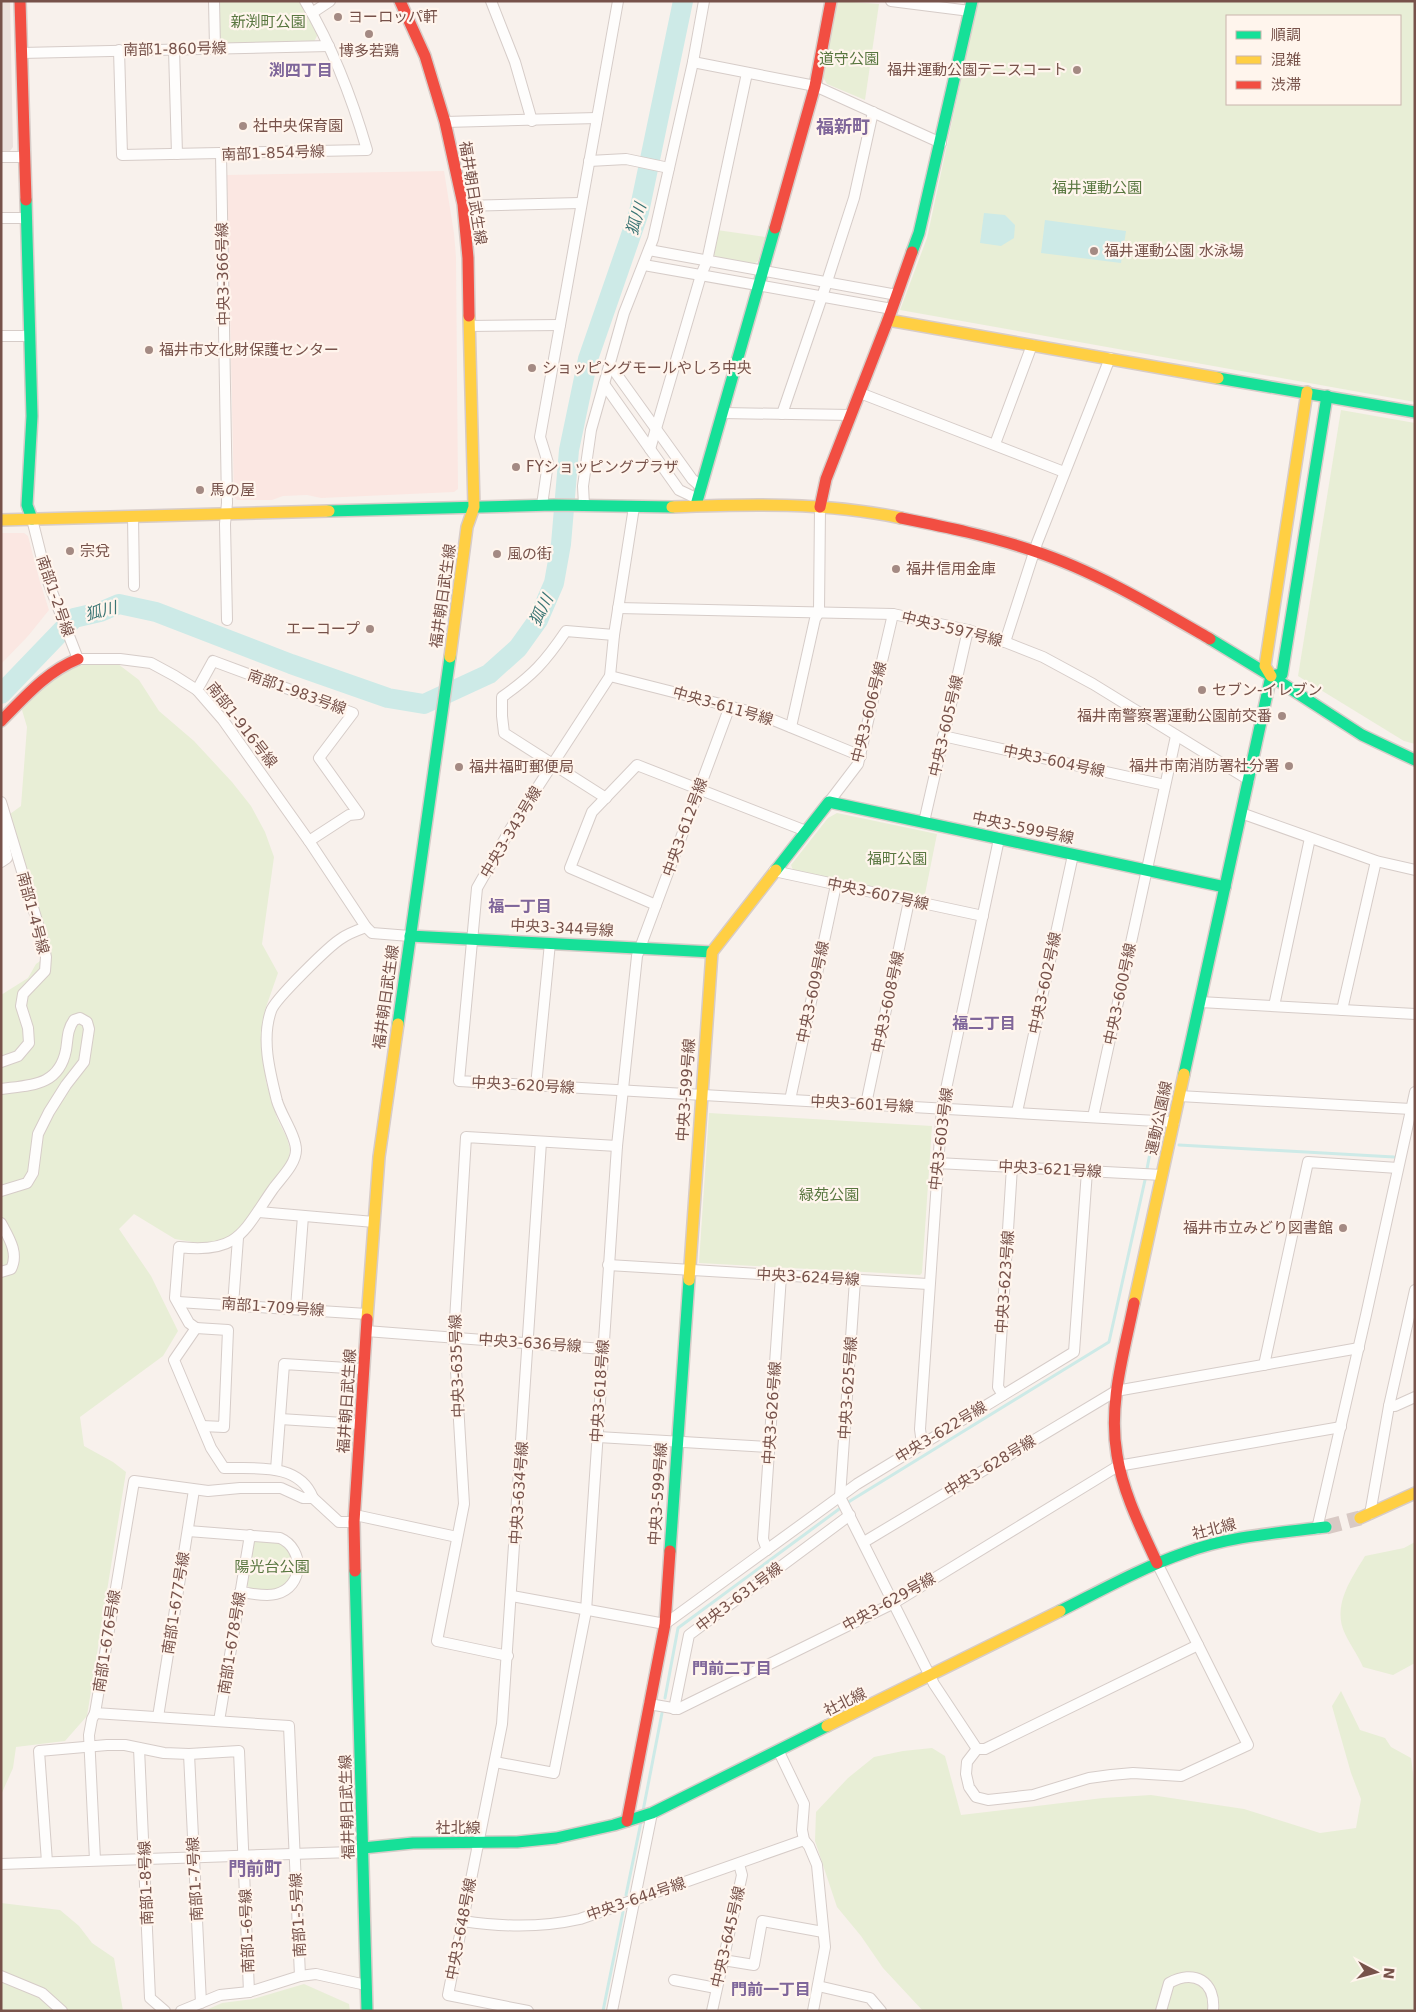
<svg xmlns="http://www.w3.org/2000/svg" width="1416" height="2012" font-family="'DejaVu Sans','Noto Sans JP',sans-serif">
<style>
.commercial{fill:#fbe7e2}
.industrial{fill:#ebe1dc}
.green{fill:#e8eed6;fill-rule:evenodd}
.water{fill:#cdeae7}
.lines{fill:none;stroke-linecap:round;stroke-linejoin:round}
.stream{stroke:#cdeae7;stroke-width:3}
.river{stroke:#cdeae7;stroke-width:20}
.secondary-tunnel{stroke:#d8c9c4;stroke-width:15;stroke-dasharray:15 8;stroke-linecap:butt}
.street-casing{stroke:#d6ccc8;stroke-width:12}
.fast-casing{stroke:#d7ccc8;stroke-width:14}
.slow-casing{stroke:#d7ccc8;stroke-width:14}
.jam-casing{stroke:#d7ccc8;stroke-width:14}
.street{stroke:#fefdfc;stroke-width:10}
.fast{stroke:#16e098;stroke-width:11}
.slow{stroke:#ffcf43;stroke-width:11}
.jam{stroke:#f24e42;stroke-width:11}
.poi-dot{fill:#a48a83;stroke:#fff5ed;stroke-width:2}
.labels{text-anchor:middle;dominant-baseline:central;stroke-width:4.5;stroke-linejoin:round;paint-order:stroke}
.poi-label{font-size:15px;fill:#77524a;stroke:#fff5ed;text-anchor:start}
.park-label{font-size:15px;fill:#597740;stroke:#fff5ed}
.street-label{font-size:15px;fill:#77524a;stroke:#fff5ed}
.neighbourhood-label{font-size:16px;font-weight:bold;fill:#7f669a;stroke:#fff5ed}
.water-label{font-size:16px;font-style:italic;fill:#3b7574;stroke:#fff5ed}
.quarter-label{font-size:18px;font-weight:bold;fill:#7f669a;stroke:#fff5ed}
</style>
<rect width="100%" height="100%" fill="#f8f1ec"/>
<g class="commercial">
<polygon points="444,171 454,233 456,257 458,489 454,492 321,498 307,495 283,496 272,500 237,500 234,497 227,175"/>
<polygon points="1,533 24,533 28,536 40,582 49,610 28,636 1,664"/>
</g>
<polygon class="industrial" points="1,1 10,1 13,147 10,151 1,151"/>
<g class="green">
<polygon points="219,1 299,1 318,34 314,42 224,43 219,40"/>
<polygon points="839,1 879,4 865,100 827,84 823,77 837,2"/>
<path d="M978,1H1415V402L900,310L927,238ZM1227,16H1400V104H1227Z"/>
<polygon points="717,230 765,237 758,261 752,265 716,258 712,252"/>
<polygon points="1341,410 1415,423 1415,744 1404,741 1298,676"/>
<path d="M87,664H118L139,680L159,711L194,741L232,782L251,806L265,832L274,857L262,944L278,973L265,1010L263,1050L266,1082L277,1118L287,1138L290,1149L289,1159L256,1207L237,1231L226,1239L204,1244L175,1239L134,1214L119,1229L151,1276L178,1331L163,1356L80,1417L84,1446L113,1462L126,1472L87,1716L65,1741L16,1747L13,1768L1,1795V995L28,978L36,964L51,953L10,814L21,806L27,727L22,710C41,690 59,670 87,664Z"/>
<polygon points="837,813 937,834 924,899 793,870 791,865 828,818"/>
<polygon points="709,1113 932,1126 922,1273 920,1275 699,1263"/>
<path d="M258,1539C265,1540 275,1540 281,1543C302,1553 295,1586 273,1591C266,1592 257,1590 250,1589L247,1585L254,1542Z"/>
<path d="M1415,1542V1663L1393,1675L1363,1667C1358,1655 1347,1640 1343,1629C1334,1602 1352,1578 1365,1556L1404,1548Z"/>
<polygon points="1341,1691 1360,1730 1385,1738 1391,1747 1411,1758 1415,1788 1415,2011 923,2011 883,1968 861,1936 837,1907 815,1841 816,1812 848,1778 874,1757 903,1751 932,1748 945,1756 961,1815 1103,1798 1151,1795 1244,1809 1320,1833 1356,1828 1361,1799 1351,1773 1332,1706"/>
<polygon points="1,1903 60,1910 79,1926 92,1943 114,1958 123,2011 1,2011"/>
<polygon points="304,1984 349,2004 350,2011 204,2011 222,2003 253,1999"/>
</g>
<g class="water">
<polygon points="984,213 1005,215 1015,225 1014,238 1001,246 980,243"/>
<polygon points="1045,220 1126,231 1121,263 1041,253"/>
</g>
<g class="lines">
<g class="stream">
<polyline points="1179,1145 1394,1157"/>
<polyline points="1147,1169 1152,1142 1159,1143"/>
<polyline points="665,1698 678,1628 850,1501 1109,1342 1145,1180"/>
<polyline points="643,1811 662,1713"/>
<polyline points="626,1895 641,1822"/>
<polyline points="603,2011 623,1912"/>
</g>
<polyline class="river" points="1,694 74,618 100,612 119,604 156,612 291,664 388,698 424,704 489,674 518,648 538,620 554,583 561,544 569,450 588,359 639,212 683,1"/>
<polyline class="secondary-tunnel" points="1326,1527 1360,1518"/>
<g class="street-casing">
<g id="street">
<polyline points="214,1 215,47"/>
<polyline points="491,1 515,62 532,121"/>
<polyline points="891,1 970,11"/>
<polyline points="312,13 330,1"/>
<polyline points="174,49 177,154"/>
<path d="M119,50L122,155L367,150C352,98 333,48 305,1"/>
<polyline points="21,53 329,46"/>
<polyline points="693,62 815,86 941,143"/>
<polyline points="445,122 597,118"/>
<polyline points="221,154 227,503 225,524 227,620"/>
<polyline points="1,157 24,157"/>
<polyline points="589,161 626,159 669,168"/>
<polyline points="463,206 580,203"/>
<polyline points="1,218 25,218"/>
<polyline points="649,250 897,295"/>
<polyline points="644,265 892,309"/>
<polyline points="469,326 560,325"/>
<polyline points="1,336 29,336"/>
<polyline points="610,365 692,479 701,487"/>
<polyline points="604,384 679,490 698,499"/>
<polyline points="860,393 1064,472"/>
<polyline points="722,413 851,415"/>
<polyline points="782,414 822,297 854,198 873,112"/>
<polyline points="995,444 1032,345"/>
<polyline points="650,449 701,275 707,261 747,73"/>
<polyline points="542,505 548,463 540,437 618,1"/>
<polyline points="584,505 583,486 591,430 624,313 653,239 693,62 704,1"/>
<polyline points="634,507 614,635 610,676 511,828 477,888 459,1081 1174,1122"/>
<polyline points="133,516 134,586"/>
<polyline points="32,519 47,579 78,659 120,659 151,663 175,676 197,690 223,720 309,841 366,927 372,933 410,936"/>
<polyline points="618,608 893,614 968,630 1005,642 1043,657 1093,684 1249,780"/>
<polyline points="1005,642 1037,543 1110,358"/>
<polyline points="610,676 756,713 861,756"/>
<polyline points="197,690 213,661 353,713 319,758 359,814 349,815 309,841"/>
<polyline points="791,727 815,619 819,612 820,507"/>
<polyline points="943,736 1165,785"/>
<path d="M606,798L504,733L502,716V697C533,675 545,662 566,631L614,635"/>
<polyline points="1,802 41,934 46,957 45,971 23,994 21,1006 28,1028 29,1043 18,1056 1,1062"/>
<polyline points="829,802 858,764 893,614"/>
<polyline points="1241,813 1376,861 1415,870"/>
<polyline points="924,822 968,630"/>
<polyline points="1,862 7,858 3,839 3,822"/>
<polyline points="774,871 983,916"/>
<polyline points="656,905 570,868 592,812 637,765 806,831"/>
<polyline points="1200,1002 1415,1014"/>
<polyline points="1274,1006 1310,838"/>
<polyline points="1342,1010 1376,861"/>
<polyline points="536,1086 550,943"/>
<path d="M1,1089C31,1085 59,1086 66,1050C68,1038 67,1030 74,1020L80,1018L87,1022L89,1029L84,1062L66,1085L49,1112L38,1134L33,1173L27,1183L1,1191"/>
<polyline points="1179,1096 1411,1109"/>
<polyline points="790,1100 836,885"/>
<polyline points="866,1104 909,901"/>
<polyline points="1017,1112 1073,855"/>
<polyline points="1093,1117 1176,736"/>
<polyline points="937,1163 1162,1175"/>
<polyline points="259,1212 374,1222"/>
<path d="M1,1223C9,1238 19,1253 11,1269L1,1272"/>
<polyline points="608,1265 928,1284"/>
<polyline points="855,1280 840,1497 934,1684 977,1749 985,1749 1198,1645"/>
<polyline points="178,1302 367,1314"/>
<polyline points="233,1305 238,1238"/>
<polyline points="296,1308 303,1216"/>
<path d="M196,1328L189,1323L175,1298L179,1247C239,1254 243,1232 273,1189C281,1178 296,1164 296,1150C296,1136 281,1115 277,1101C270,1073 261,1039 271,1011C274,1000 330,945 342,938C349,933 358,930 366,927"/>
<path d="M196,1328L174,1360L211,1448L224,1468C255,1469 299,1462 313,1498"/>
<polyline points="196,1328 228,1330 224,1427 202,1426"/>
<polyline points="366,1331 603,1349"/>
<polyline points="1264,1365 1308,1162 1398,1168"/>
<polyline points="1003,1395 998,1387 1012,1167"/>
<polyline points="1389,1406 1395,1406 1415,1397"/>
<polyline points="280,1419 360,1424"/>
<polyline points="598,1437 769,1447"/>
<polyline points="922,1444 920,1429 942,1108 999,839"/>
<polyline points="276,1470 284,1364 363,1369"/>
<polyline points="1370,1514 1389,1406 1415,1290"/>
<polyline points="355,1515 457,1537"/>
<polyline points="1317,1529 1366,1315 1415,1092"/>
<path d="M188,1531L280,1538C305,1549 304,1587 276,1594C265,1597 251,1593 240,1592"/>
<polyline points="864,1542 1116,1391 1359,1348"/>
<polyline points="767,1550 763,1539 781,1276"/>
<polyline points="512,1596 665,1624 857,1484 1074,1352 1087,1171"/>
<polyline points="508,1656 437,1641 464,1504 454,1337 466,1137 617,1146"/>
<polyline points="649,1704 678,1709 894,1603 1118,1466 1341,1427"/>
<polyline points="674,1709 689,1635 850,1515"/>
<polyline points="158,1717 194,1490"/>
<polyline points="219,1721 250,1535"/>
<polyline points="139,1748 150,1998 165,2011"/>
<polyline points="977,1749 967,1762 966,1774 969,1787 976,1797 988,1800 1033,1795 1089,1778 1111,1775 1133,1773 1181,1776 1248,1745 1157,1563"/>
<polyline points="779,1752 804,1804 802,1830 804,1840 809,1846 817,1865 825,1947 813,2011"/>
<polyline points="189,1754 201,2003"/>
<polyline points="495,1762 554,1773 586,1611 617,1146 637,956 730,706"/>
<polyline points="95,1860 89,1735 92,1719 95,1713"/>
<polyline points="47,1862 39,1751 107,1745 125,1745 164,1753 189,1754 239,1751 249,1992"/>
<polyline points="1,1864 352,1852 363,1848"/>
<path d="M463,1921C502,1927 541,1928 580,1919L804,1840"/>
<polyline points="723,1960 754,1965 762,1921 823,1932"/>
<polyline points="1,1976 42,1993 62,2011"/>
<polyline points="300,1976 289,1726 95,1713 134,1481 208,1491 240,1488 281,1488 303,1498 313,1498 339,1522 354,1522"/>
<polyline points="674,1980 716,1988"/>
<polyline points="818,1986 870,1998 881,2011"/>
<polyline points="181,2011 220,1995 249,1992 300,1976 316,1974 366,1985"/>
<polyline points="528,2011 448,1995 502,1724 541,1142"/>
<polyline points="612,2011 652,1813"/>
<polyline points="712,2011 742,1875 739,1864"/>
<path d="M1161,2011L1169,1983C1194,1969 1216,1981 1213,2011"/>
</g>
</g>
<g class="fast-casing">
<g id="fast">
<polyline points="26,200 32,416 27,505 32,519"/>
<polyline points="912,252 919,233 972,1"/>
<polyline points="1218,378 1415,412"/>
<polyline points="696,505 775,228"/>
<polyline points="329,511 554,505 672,507"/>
<polyline points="1210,639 1271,676 1362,735 1415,760"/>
<polyline points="1271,676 1282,674 1327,396"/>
<polyline points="776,870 829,802 1225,887"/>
<polyline points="410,936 712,952"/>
<polyline points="398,1024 450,657"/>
<polyline points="1184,1074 1271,676"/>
<polyline points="670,1551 689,1280"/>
<polyline points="355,1571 367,2011"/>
<path d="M1060,1611C1100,1591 1141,1568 1184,1553C1229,1536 1278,1533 1326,1527"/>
<polyline points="363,1848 413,1843 517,1842 556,1838 614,1825 652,1813 827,1726"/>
</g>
</g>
<g class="slow-casing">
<g id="slow">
<polyline points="888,320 1218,378"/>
<path d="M672,507C748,504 826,502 901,518"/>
<polyline points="1,520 329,511"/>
<polyline points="450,657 467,527 474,507 469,316"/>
<polyline points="1271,676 1265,666 1307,392"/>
<polyline points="689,1280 712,952 776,870"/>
<polyline points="1134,1303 1184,1074"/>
<polyline points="367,1319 379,1157 398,1024"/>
<polyline points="1360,1518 1415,1493"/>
<polyline points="827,1726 1060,1611"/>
</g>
</g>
<g class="jam-casing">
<g id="jam">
<polyline points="20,1 26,200"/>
<polyline points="400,1 425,56 445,122 463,204 468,258 469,316"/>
<polyline points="775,228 815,86 831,1"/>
<polyline points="820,507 826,479 888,320 912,252"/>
<path d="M901,518C946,527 990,536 1034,551C1095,571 1155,607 1210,639"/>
<path d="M1,721C25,697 46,672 78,659"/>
<path d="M1134,1303C1124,1353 1108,1404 1117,1455C1123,1493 1141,1528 1157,1563"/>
<polyline points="355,1571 354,1522 367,1319"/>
<polyline points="627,1821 665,1624 670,1551"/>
</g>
</g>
<use href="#street" class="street"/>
<use href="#fast" class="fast"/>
<use href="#slow" class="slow"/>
<use href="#jam" class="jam"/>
</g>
<g class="poi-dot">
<circle cx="338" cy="17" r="5"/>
<circle cx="369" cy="34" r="5"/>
<circle cx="1077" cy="70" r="5"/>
<circle cx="243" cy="126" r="5"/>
<circle cx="1094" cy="251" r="5"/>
<circle cx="149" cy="350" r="5"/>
<circle cx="532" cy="368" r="5"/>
<circle cx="516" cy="467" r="5"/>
<circle cx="200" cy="490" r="5"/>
<circle cx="70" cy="551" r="5"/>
<circle cx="497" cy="554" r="5"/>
<circle cx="896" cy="569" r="5"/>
<circle cx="370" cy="629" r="5"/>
<circle cx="1202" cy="690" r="5"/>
<circle cx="1282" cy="716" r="5"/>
<circle cx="1289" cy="766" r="5"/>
<circle cx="459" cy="767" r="5"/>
<circle cx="1343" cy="1228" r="5"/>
</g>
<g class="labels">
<g class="poi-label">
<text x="348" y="17">ヨーロッパ軒</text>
<text x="369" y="51" text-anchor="middle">博多若鶏</text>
<text x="1067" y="70" text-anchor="end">福井運動公園テニスコート</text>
<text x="253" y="126">社中央保育園</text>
<text x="1104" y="251">福井運動公園 水泳場</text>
<text x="159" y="350">福井市文化財保護センター</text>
<text x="542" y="368">ショッピングモールやしろ中央</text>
<text x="526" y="467">FYショッピングプラザ</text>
<text x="210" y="490">馬の屋</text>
<text x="80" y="551">宗兌</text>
<text x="507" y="554">風の街</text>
<text x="906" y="569">福井信用金庫</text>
<text x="360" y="629" text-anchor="end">エーコープ</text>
<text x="1212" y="690">セブン-イレブン</text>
<text x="1272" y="716" text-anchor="end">福井南警察署運動公園前交番</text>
<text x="1279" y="766" text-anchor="end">福井市南消防署社分署</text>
<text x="469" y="767">福井福町郵便局</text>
<text x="1333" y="1228" text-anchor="end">福井市立みどり図書館</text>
</g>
<g class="park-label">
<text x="268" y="22">新渕町公園</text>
<text x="849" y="59">道守公園</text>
<text x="1097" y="188">福井運動公園</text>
<text x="897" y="859">福町公園</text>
<text x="829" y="1195">緑苑公園</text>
<text x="272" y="1567">陽光台公園</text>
</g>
<g class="street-label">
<text transform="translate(175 49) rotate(-1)">南部1-860号線</text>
<text transform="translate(273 153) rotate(-2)">南部1-854号線</text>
<text transform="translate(473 193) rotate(81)">福井朝日武生線</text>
<text transform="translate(223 274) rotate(-91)">中央3-366号線</text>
<text transform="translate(55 596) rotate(71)">南部1-2号線</text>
<text transform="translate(443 596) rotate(-82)">福井朝日武生線</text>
<text transform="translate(952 629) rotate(14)">中央3-597号線</text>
<text transform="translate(297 692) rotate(20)">南部1-983号線</text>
<text transform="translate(723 706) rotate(16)">中央3-611号線</text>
<text transform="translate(869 712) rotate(-76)">中央3-606号線</text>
<text transform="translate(242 725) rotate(52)">南部1-916号線</text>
<text transform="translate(946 726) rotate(-77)">中央3-605号線</text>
<text transform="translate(1054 761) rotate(12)">中央3-604号線</text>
<text transform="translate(685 827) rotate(-70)">中央3-612号線</text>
<text transform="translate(1023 828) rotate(12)">中央3-599号線</text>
<text transform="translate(511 832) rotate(-59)">中央3-343号線</text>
<text transform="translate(878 894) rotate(12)">中央3-607号線</text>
<text transform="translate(33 913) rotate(75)">南部1-4号線</text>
<text transform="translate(562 928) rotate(3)">中央3-344号線</text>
<text transform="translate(1045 983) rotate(-78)">中央3-602号線</text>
<text transform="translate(813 992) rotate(-78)">中央3-609号線</text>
<text transform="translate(1120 994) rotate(-78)">中央3-600号線</text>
<text transform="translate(386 997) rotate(-82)">福井朝日武生線</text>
<text transform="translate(888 1002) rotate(-78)">中央3-608号線</text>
<text transform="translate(523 1085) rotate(3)">中央3-620号線</text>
<text transform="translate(686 1090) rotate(-86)">中央3-599号線</text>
<text transform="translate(862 1104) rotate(3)">中央3-601号線</text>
<text transform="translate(1159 1118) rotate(-78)">運動公園線</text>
<text transform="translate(941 1139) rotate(-83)">中央3-603号線</text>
<text transform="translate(1050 1169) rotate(3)">中央3-621号線</text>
<text transform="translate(808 1277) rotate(3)">中央3-624号線</text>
<text transform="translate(1005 1282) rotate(-86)">中央3-623号線</text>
<text transform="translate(273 1307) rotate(4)">南部1-709号線</text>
<text transform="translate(530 1343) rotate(4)">中央3-636号線</text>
<text transform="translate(457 1366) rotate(-92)">中央3-635号線</text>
<text transform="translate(848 1388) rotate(-86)">中央3-625号線</text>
<text transform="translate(600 1391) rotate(-86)">中央3-618号線</text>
<text transform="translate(347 1401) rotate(-86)">福井朝日武生線</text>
<text transform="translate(772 1413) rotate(-86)">中央3-626号線</text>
<text transform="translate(941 1432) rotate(-31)">中央3-622号線</text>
<text transform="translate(990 1466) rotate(-31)">中央3-628号線</text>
<text transform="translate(519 1493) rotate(-86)">中央3-634号線</text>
<text transform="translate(658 1494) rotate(-86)">中央3-599号線</text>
<text transform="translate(1214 1529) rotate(-14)">社北線</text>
<text transform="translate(739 1597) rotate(-37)">中央3-631号線</text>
<text transform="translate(889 1602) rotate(-29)">中央3-629号線</text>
<text transform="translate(176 1603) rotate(-81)">南部1-677号線</text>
<text transform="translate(107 1641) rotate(-81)">南部1-676号線</text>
<text transform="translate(232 1643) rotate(-81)">南部1-678号線</text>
<text transform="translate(845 1702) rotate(-26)">社北線</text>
<text transform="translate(347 1807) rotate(-92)">福井朝日武生線</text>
<text x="458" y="1828">社北線</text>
<text transform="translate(195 1879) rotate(-93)">南部1-7号線</text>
<text transform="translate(146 1883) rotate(-92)">南部1-8号線</text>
<text transform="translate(636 1899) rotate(-19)">中央3-644号線</text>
<text transform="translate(298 1915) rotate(-93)">南部1-5号線</text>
<text transform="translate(461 1929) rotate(-79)">中央3-648号線</text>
<text transform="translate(247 1931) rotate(-92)">南部1-6号線</text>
<text transform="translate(728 1937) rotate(-77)">中央3-645号線</text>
</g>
<g class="neighbourhood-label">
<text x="301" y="70">渕四丁目</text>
<text x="520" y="906">福一丁目</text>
<text x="984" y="1023">福二丁目</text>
<text x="732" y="1668">門前二丁目</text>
<text x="771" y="1989">門前一丁目</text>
</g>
<g class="water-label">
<text transform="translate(636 219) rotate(-73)">狐川</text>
<text transform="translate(541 610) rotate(-63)">狐川</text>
<text transform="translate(101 611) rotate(-14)">狐川</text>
</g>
<g class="quarter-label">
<text x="843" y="126">福新町</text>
<text x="255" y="1868">門前町</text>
</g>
</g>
<rect width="1416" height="2012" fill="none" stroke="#77524a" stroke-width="5"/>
<rect x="1226" y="15" width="175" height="90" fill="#fff5ed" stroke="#c9b4ac"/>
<rect x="1236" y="31" width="25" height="8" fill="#16e098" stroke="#c9b4ac"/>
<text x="1271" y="40" font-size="15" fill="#77524a">順調</text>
<rect x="1236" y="56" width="25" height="8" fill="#ffcf43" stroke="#c9b4ac"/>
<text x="1271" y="65" font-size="15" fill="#77524a">混雑</text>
<rect x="1236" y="81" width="25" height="8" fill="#f24e42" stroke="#c9b4ac"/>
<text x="1271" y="90" font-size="15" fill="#77524a">渋滞</text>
<g transform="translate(1376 1972) rotate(96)" stroke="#fff5ed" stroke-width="4" paint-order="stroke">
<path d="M0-4L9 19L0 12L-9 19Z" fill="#77524a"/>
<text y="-8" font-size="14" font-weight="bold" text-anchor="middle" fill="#77524a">N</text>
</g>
</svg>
